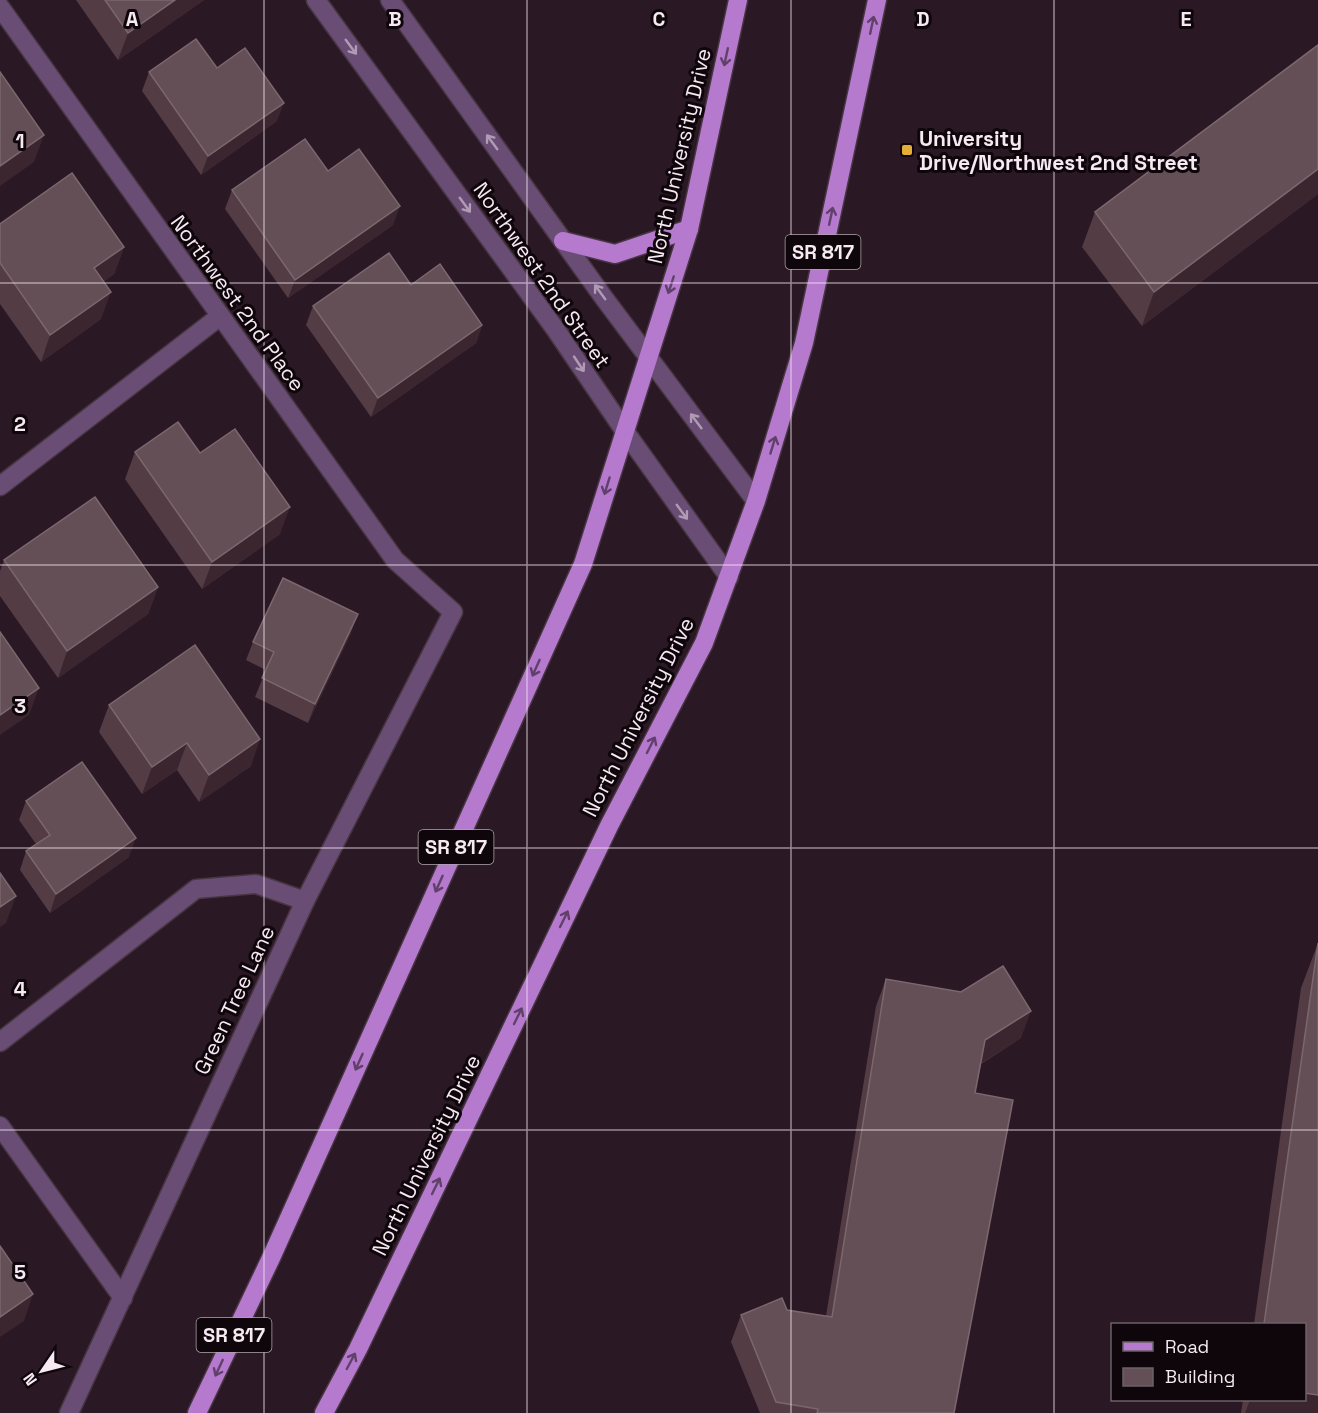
<svg xmlns="http://www.w3.org/2000/svg" width="1318" height="1413" font-family="'Space Grotesk',sans-serif">
<style>
.lines{fill:none;stroke-linecap:round;stroke-linejoin:round}
.minor-casing{stroke:#473542;stroke-width:21}
.major-casing{stroke:#473542;stroke-width:21}
.minor{stroke:#6a4d75;stroke-width:18}
.major{stroke:#b57ace;stroke-width:18}
.wall{fill:#533c44}
.shaded-wall{fill:#3b2630}
.building{fill:#654f57;stroke:#7c676f;stroke-width:1.5}
.oneway{stroke:#62406c}
.oneway2{stroke:#b09bb4}
.grid{fill:none;stroke:#f6e9f2;stroke-width:1.5;stroke-opacity:0.55}
.poi-dot{fill:#e4ad35;stroke:#0e060b;stroke-width:2}
.labels{text-anchor:middle;dominant-baseline:central;stroke-width:6;stroke-linejoin:round;paint-order:stroke}
.shield{fill:#0e060b;stroke:#b0a5ad;stroke-width:1.5}
.shield-label{font-size:20px;font-weight:bold;fill:#f6e9f2}
.poi-label{font-size:21px;font-weight:bold;fill:#f6e9f2;stroke:#0e060b;text-anchor:start}
.street-label{font-size:21px;fill:#f6e9f2;stroke:#0e060b}
.grid-label{font-size:20px;text-anchor:middle;font-weight:bold;fill:#f6e9f2;stroke:#0e060b;stroke-width:6;stroke-linejoin:round;paint-order:stroke}
</style>
<rect width="100%" height="100%" fill="#2a1825"/>
<g class="lines">
<g class="minor-casing">
<g id="minor">
<polyline points="316,0 556,330 624,430 729,577"/>
<polyline points="390,0 604,298 756,501"/>
<polyline points="0,7 395,560 453,612 305,901 69,1413"/>
<polyline points="0,486 219,317"/>
<polyline points="0,1042 196,889 256,884 305,901"/>
<polyline points="0,1126 123,1298"/>
</g>
</g>
<g class="major-casing">
<g id="major">
<polyline points="563,241 615,254 689,229"/>
<polyline points="197,1413 271,1258 583,564 689,229 738,0"/>
<polyline points="324,1413 358,1349 609,826 704,643 756,501 804,343 877,0"/>
</g>
</g>
<use href="#minor" class="minor"/>
<use href="#major" class="major"/>
</g>
<g class="wall">
<polygon points="76,0 204,0 118,60"/>
<polygon points="1318,45 1318,194 1142,326 1082,247 1095,212"/>
<polygon points="217,68 277,121 201,175 142,91 149,72"/>
<polygon points="232,190 393,225 288,298 225,209"/>
<polygon points="0,224 124,247 114,274 103,282 101,319 41,362 0,304"/>
<polygon points="411,285 482,325 476,343 371,417 306,325 313,306"/>
<polygon points="135,452 200,453 280,534 202,589 125,479"/>
<polygon points="4,560 158,587 148,614 58,678 0,596 0,571"/>
<polygon points="351,633 308,723 255,697 266,670 246,660 253,642"/>
<polygon points="109,705 251,766 199,802 177,770 142,794 99,732"/>
<polygon points="26,801 129,857 50,913 20,870 26,851 36,844 19,820"/>
<polygon points="1318,943 1318,1413 1241,1413 1243,1400 1305,1400 1305,1324 1254,1324 1301,988"/>
<polygon points="886,979 1021,1038 981,1064 975,1093 954,1413 760,1413 731,1342 741,1315 787,1310 826,1316 876,1006"/>
</g>
<g class="shaded-wall">
<polygon points="175,0 204,0 118,60 128,33"/>
<polygon points="284,103 277,121 201,175 208,156"/>
<polygon points="44,135 34,162 0,186 0,166"/>
<polygon points="1318,169 1318,194 1142,326 1154,292"/>
<polygon points="400,206 393,225 288,298 295,280"/>
<polygon points="124,247 114,274 84,295 94,268"/>
<polygon points="111,292 101,319 41,362 50,335"/>
<polygon points="482,325 476,343 371,417 378,398"/>
<polygon points="290,507 280,534 202,589 212,562"/>
<polygon points="158,587 148,614 58,678 67,651"/>
<polygon points="358,614 351,633 308,723 315,704"/>
<polygon points="39,688 29,715 0,735 0,715"/>
<polygon points="260,739 251,766 199,802 209,775"/>
<polygon points="187,743 177,770 142,794 152,767"/>
<polygon points="136,838 129,857 50,913 56,894"/>
<polygon points="16,896 6,923 0,927 0,907"/>
<polygon points="1031,1011 1021,1038 975,1067 985,1040"/>
<polygon points="33,1294 24,1321 0,1337 0,1317"/>
<polygon points="1305,1393 1318,1395 1318,1413 1245,1413 1250,1400 1305,1400"/>
</g>
<g class="building">
<polygon points="105,0 175,0 128,33"/>
<polygon points="196,39 217,68 245,48 284,103 208,156 149,72"/>
<polygon points="1318,45 1318,169 1154,292 1095,212"/>
<polygon points="0,72 44,135 0,166"/>
<polygon points="305,139 328,171 359,149 400,206 295,280 232,190"/>
<polygon points="72,173 124,247 94,268 111,292 50,335 0,263 0,224"/>
<polygon points="389,253 411,285 440,264 482,325 378,398 313,306"/>
<polygon points="178,422 200,453 235,429 290,507 212,562 135,452"/>
<polygon points="95,497 158,587 67,651 4,560"/>
<polygon points="283,578 358,614 315,704 262,678 274,652 253,642"/>
<polygon points="0,632 39,688 0,715"/>
<polygon points="195,645 260,739 209,775 187,743 152,767 109,705"/>
<polygon points="82,762 136,838 56,894 26,851 50,835 26,801"/>
<polygon points="0,873 16,896 0,907"/>
<polygon points="1318,943 1318,1395 1305,1393 1305,1324 1264,1324"/>
<polygon points="1003,966 1031,1011 985,1040 975,1093 1013,1100 954,1413 817,1413 818,1409 776,1402 741,1315 782,1298 787,1310 832,1317 886,979 961,992"/>
<polygon points="0,1246 33,1294 0,1317"/>
</g>
<defs><path id="oneway-shaft" d="M-6 0H5M1.5-3L5.5 0L1.5 3" fill="none" stroke-width="1.6" stroke-linecap="round" stroke-linejoin="round" transform="scale(1.5)"/></defs>
<g class="oneway">
<use href="#oneway-shaft" transform="translate(872 25) rotate(-78)"/>
<use href="#oneway-shaft" transform="translate(726 57) rotate(102)"/>
<use href="#oneway-shaft" transform="translate(831 216) rotate(-78)"/>
<use href="#oneway-shaft" transform="translate(671 285) rotate(108)"/>
<use href="#oneway-shaft" transform="translate(773 445) rotate(-73)"/>
<use href="#oneway-shaft" transform="translate(607 486) rotate(107)"/>
<use href="#oneway-shaft" transform="translate(536 668) rotate(114)"/>
<use href="#oneway-shaft" transform="translate(651 745) rotate(-63)"/>
<use href="#oneway-shaft" transform="translate(439 884) rotate(114)"/>
<use href="#oneway-shaft" transform="translate(564 919) rotate(-64)"/>
<use href="#oneway-shaft" transform="translate(518 1016) rotate(-64)"/>
<use href="#oneway-shaft" transform="translate(359 1062) rotate(114)"/>
<use href="#oneway-shaft" transform="translate(436 1186) rotate(-64)"/>
<use href="#oneway-shaft" transform="translate(351 1361) rotate(-62)"/>
<use href="#oneway-shaft" transform="translate(219 1368) rotate(115)"/>
</g>
<g class="oneway2">
<use href="#oneway-shaft" transform="translate(351 47) rotate(54)"/>
<use href="#oneway-shaft" transform="translate(492 142) rotate(-126)"/>
<use href="#oneway-shaft" transform="translate(465 205) rotate(54)"/>
<use href="#oneway-shaft" transform="translate(600 292) rotate(-126)"/>
<use href="#oneway-shaft" transform="translate(579 364) rotate(56)"/>
<use href="#oneway-shaft" transform="translate(696 421) rotate(-127)"/>
<use href="#oneway-shaft" transform="translate(682 512) rotate(54)"/>
</g>
<path class="grid" d="M264,0V1413M527,0V1413M791,0V1413M1054,0V1413M0,283H1318M0,565H1318M0,848H1318M0,1130H1318"/>
<rect class="poi-dot" x="901" y="144" width="12" height="12" rx="3"/>
<g class="labels">
<g class="shield">
<rect x="785.5" y="235" width="75" height="34" rx="4.5"/>
<rect x="418.5" y="830" width="75" height="34" rx="4.5"/>
<rect x="196.5" y="1318" width="75" height="34" rx="4.5"/>
</g>
<g class="shield-label">
<text x="823" y="252">SR 817</text>
<text x="456" y="847">SR 817</text>
<text x="234" y="1335">SR 817</text>
</g>
<g class="poi-label">
<text x="919" y="138">University<tspan x="919" dy="24">Drive/Northwest 2nd Street</tspan></text>
</g>
<g class="street-label">
<text transform="translate(679 156) rotate(-77)">North University Drive</text>
<text transform="translate(542 275) rotate(55)">Northwest 2nd Street</text>
<text transform="translate(238 303) rotate(54)">Northwest 2nd Place</text>
<text transform="translate(638 717) rotate(-63)">North University Drive</text>
<text transform="translate(234 1000) rotate(-65)">Green Tree Lane</text>
<text transform="translate(426 1155) rotate(-64)">North University Drive</text>
</g>
</g>
<g class="grid-label">
<text x="132" y="26">A</text>
<text x="395" y="26">B</text>
<text x="659" y="26">C</text>
<text x="923" y="26">D</text>
<text x="1186" y="26">E</text>
<text x="20" y="148">1</text>
<text x="20" y="431">2</text>
<text x="20" y="713">3</text>
<text x="20" y="996">4</text>
<text x="20" y="1279">5</text>
</g>
<rect x="1111" y="1323" width="195" height="78" fill="#0e060b" stroke="#6b6167" stroke-width="1.5"/>
<rect x="1123" y="1342" width="30" height="9" fill="#b57ace" stroke="#6b6167" stroke-width="1.5"/>
<text x="1165" y="1353" font-size="18" fill="#f6e9f2">Road</text>
<rect x="1123" y="1368" width="30" height="18" fill="#654f57" stroke="#6b6167" stroke-width="1.5"/>
<text x="1165" y="1383" font-size="18" fill="#f6e9f2">Building</text>
<g transform="translate(42 1371) rotate(235)" stroke="#0e060b" stroke-width="4.5" paint-order="stroke">
<path d="M0-4.5L10 22L0 15L-10 22Z" fill="#f6e9f2"/>
<text y="-9" font-size="16" font-weight="bold" text-anchor="middle" fill="#f6e9f2">N</text>
</g>
</svg>
